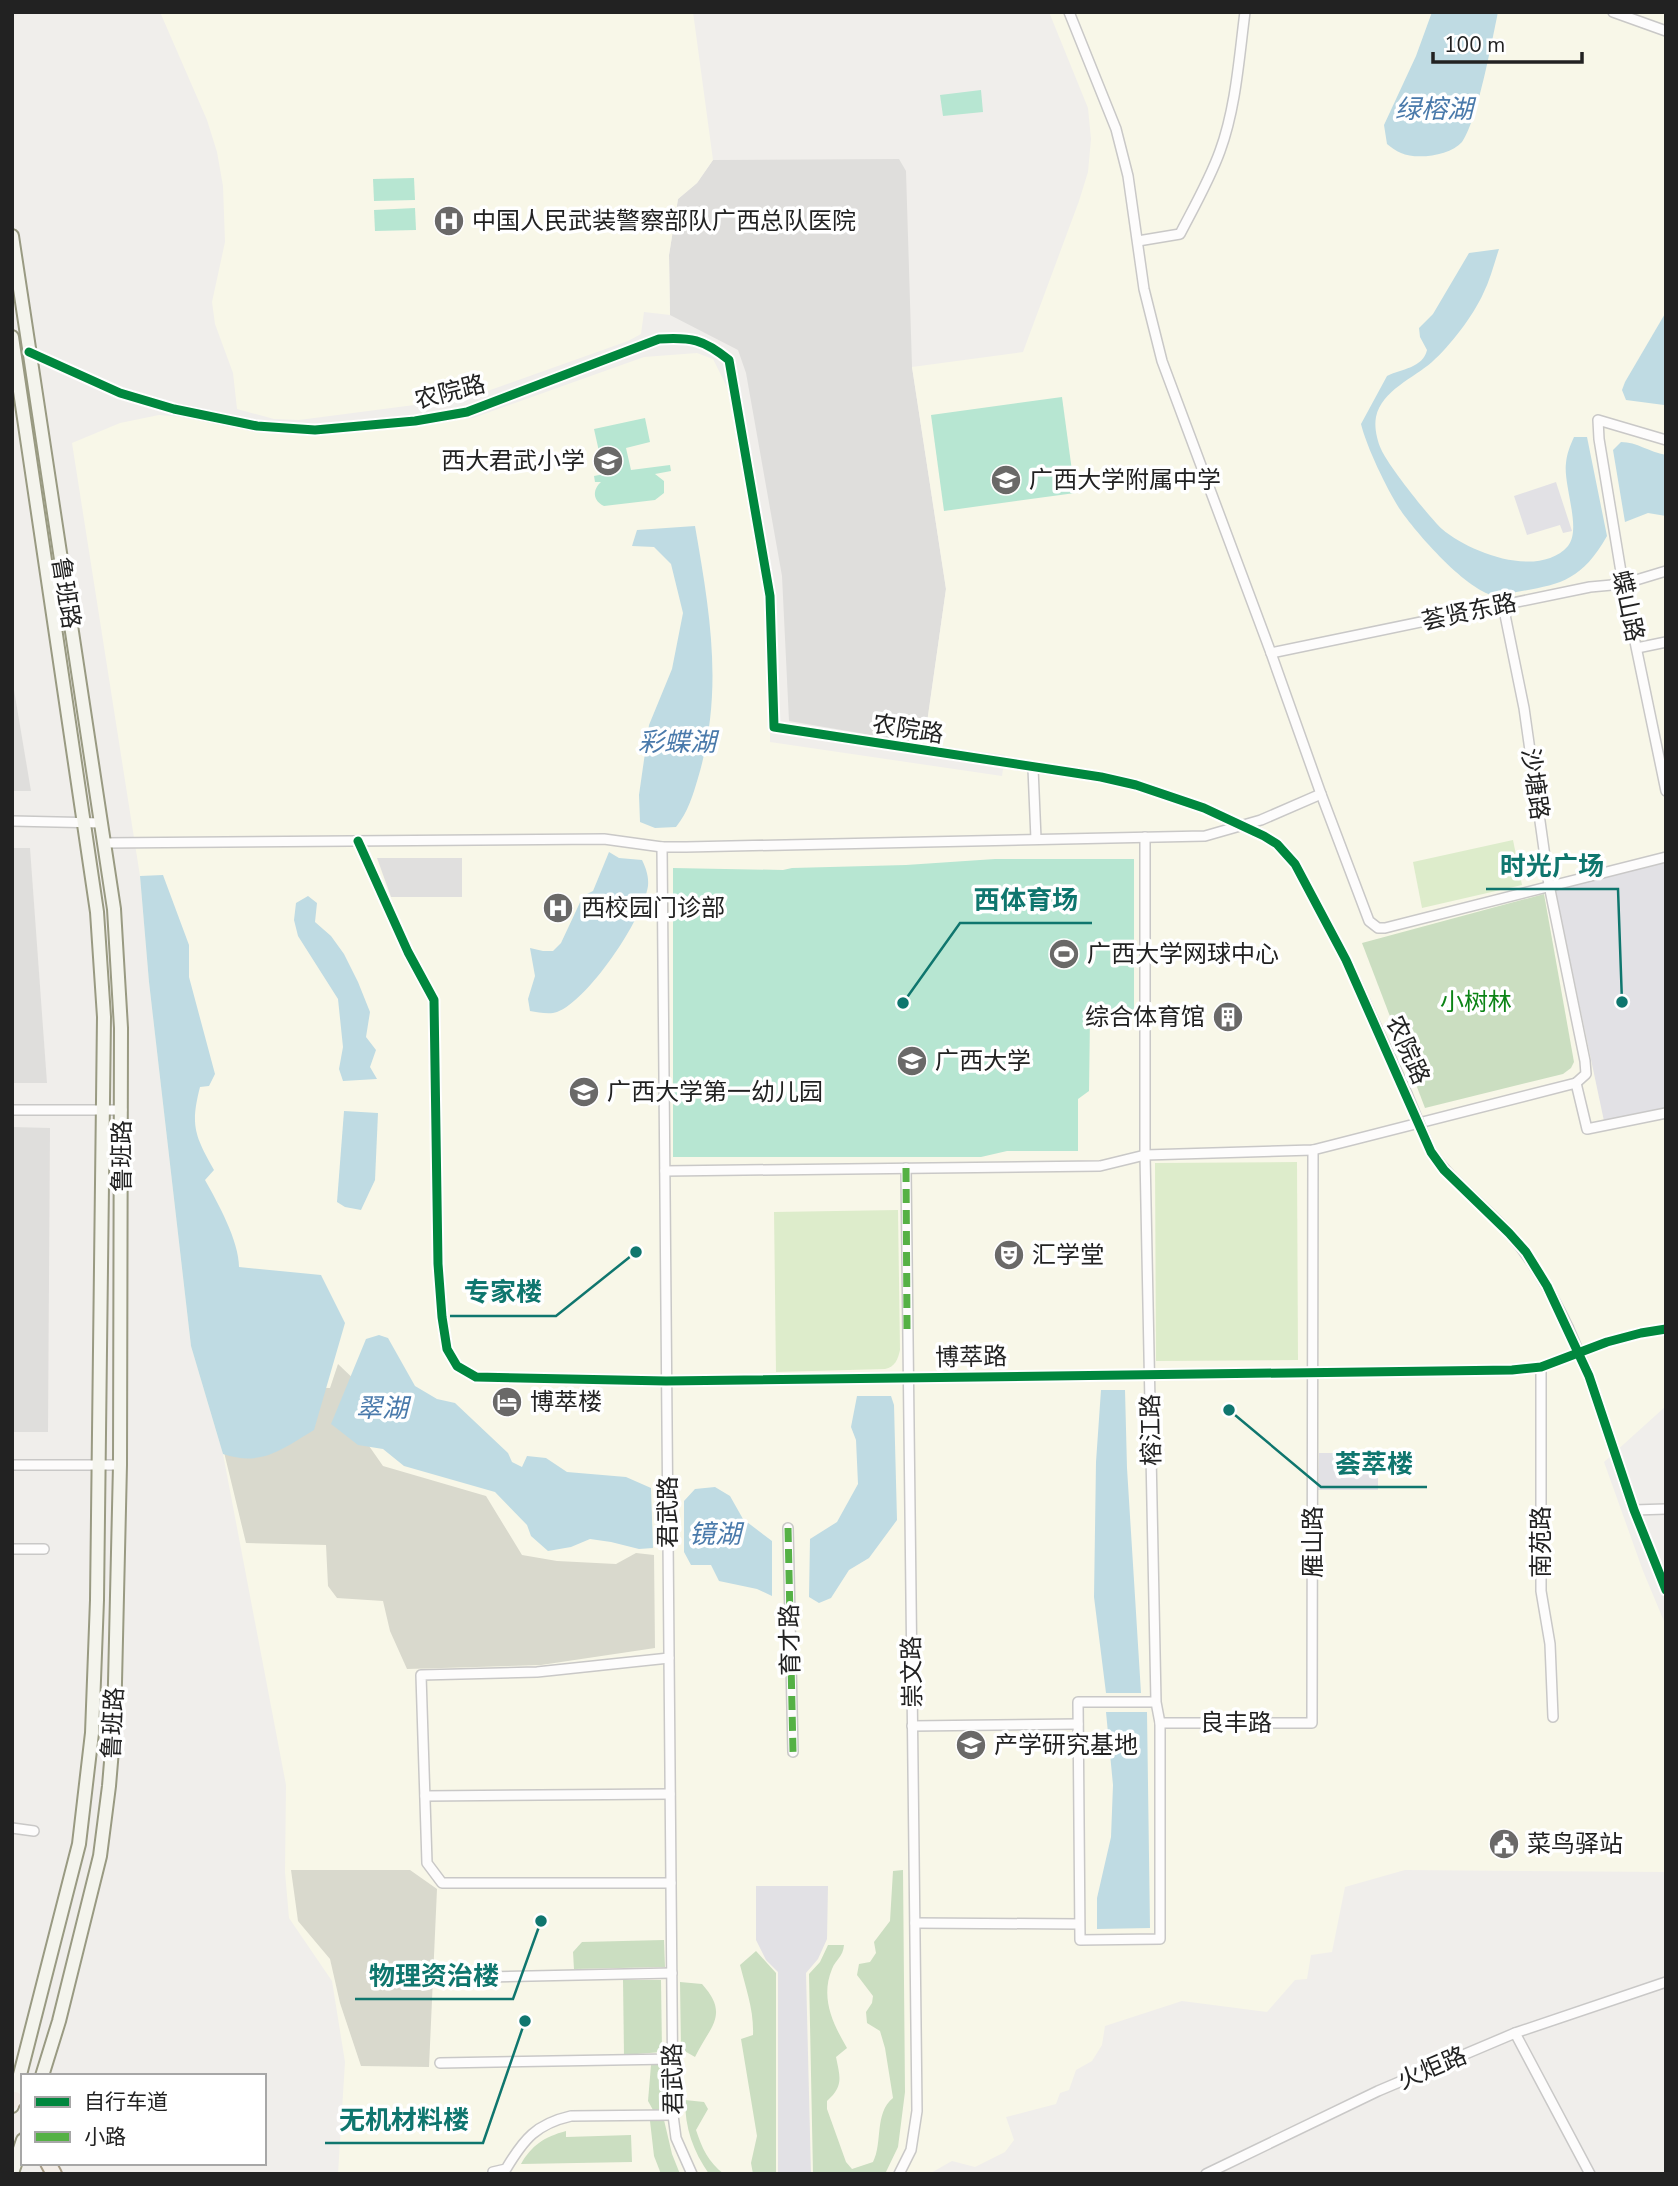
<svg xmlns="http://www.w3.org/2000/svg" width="1678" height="2186" font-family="'Nunito Sans','Noto Sans SC',sans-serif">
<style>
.residential{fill:#dfdedc}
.education{fill:#f8f7e8}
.construction{fill:#d9d9cd}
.grass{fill:#ddeccb}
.forest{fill:#cbdec1}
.pitch{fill:#b7e6d2}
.parking{fill:#e0dfde}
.plaza{fill:#e2e1e5}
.water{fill:#bfdbe3}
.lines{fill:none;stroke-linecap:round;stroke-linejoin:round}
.minor-casing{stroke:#c9c8c7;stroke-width:12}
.secondary-casing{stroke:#999a82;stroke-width:16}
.primary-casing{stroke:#a79c86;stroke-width:18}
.minor{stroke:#fdfcfc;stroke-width:9}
.secondary{stroke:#f4f4ed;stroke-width:12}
.primary{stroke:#f3ede7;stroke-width:14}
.minor-bridge-casing{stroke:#c9c8c7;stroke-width:12;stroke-linecap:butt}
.minor-bridge{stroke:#fdfcfc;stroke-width:9}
.quiet{stroke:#55b145;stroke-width:7;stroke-dasharray:14 7;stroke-linecap:butt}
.cycleway-casing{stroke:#fff;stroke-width:13}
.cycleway{stroke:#00873e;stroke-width:9}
.labels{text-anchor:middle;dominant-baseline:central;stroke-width:7;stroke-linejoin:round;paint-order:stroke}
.poi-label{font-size:24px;fill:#222;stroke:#fff;text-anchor:start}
.street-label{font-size:24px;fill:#222;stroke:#fff}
.park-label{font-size:24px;fill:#0c8416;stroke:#fff}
.water-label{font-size:26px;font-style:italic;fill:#4a7aab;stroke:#fff}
.leader{fill:none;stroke:#0f766e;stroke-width:2.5}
.callout-dot{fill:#0f766e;stroke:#fff;stroke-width:2.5}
.callout-label{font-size:26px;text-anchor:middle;font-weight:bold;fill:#0f766e;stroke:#fff;stroke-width:7;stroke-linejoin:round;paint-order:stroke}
</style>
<rect width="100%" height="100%" fill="#f0eeeb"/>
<g class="residential">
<polygon points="899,159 906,171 912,367 946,589 924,744 789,721 782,576 746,373 738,350 670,315 669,255 678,199 697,183 713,160"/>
<polygon points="12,678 31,791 12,791"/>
<polygon points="12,848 30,848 47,1083 12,1083"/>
<polygon points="12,1127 50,1128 48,1432 12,1432"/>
</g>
<g class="education">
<polygon points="160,12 693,12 713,160 697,183 678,199 669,255 670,315 644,312 641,334 628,341 468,398 299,420 274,419 237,409 233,373 215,324 212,302 225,242 223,186 217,152 207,120"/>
<polygon points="1049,12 1666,12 1666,1406 1604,1462 1643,1571 1666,1626 1666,1872 1405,1870 1345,1887 1332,1952 1311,1955 1307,1979 1295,1980 1267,2012 1182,2001 1105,2026 1102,2045 1092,2061 1076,2070 1069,2090 1060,2093 1056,2104 1006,2117 1014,2140 1005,2152 975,2167 952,2161 929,2174 338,2174 345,2062 332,1981 289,1918 285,1872 286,1785 223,1454 191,1346 149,982 140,876 72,443 120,423 159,415 196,418 310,436 473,418 644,357 697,353 713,359 728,389 767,596 770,673 770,742 1002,776 1005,755 924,744 946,589 912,367 1023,352 1079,201 1088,172 1091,139 1088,108"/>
</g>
<g class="construction">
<polygon points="338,1364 361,1386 353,1423 383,1466 486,1496 522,1555 557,1561 616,1564 636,1553 654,1555 655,1648 541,1665 407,1669 390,1631 383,1601 337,1598 328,1586 326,1545 246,1543 208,1386 330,1388"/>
<polygon points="291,1870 410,1870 437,1889 429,2067 361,2066 340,2003 330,1959 298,1921"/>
</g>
<g class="grass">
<polygon points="1513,840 1522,885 1422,908 1413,862"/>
<polygon points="1297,1162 1298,1360 1156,1361 1155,1163"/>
<path d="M898,1210L900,1350C898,1359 895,1367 885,1369L776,1372L774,1212Z"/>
</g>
<g class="forest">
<polygon points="1544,894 1574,1062 1571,1068 1563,1074 1425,1108 1362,943"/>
<path d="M903,1870L905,2092L898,2147L885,2174H813L809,1974L820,1962L828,1945H844C843,1957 836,1959 832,1969C820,1998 833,2024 847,2048L836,2057C840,2077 844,2086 827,2101V2109L846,2162L852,2169L873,2162C883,2143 874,2113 893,2098L885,2048L880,2031L867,2023L866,2012L872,2003L873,1996L857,1975L859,1964L870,1962L876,1953L874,1942L890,1921L893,1871Z"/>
<polygon points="664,1940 665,1967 574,1969 573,1952 582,1942"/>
<path d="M756,1951L776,1973V2174H753L751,2163L757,2136L741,2039L753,2035C754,2010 746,1989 740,1965Z"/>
<polygon points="623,1980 661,1980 662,2052 624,2055"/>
<path d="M680,1982L702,1984C730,2015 710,2026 695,2057L681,2049Z"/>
<polygon points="651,2065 663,2065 664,2109 653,2110 648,2101"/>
<path d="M685,2100L704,2102L708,2109L696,2130C702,2148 708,2162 724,2174H709C693,2151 685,2128 685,2100Z"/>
<polygon points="664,2120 672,2154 680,2174 661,2174 654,2156 650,2121"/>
<path d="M566,2131V2137L631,2135L632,2162L521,2164C532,2145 544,2137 566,2131Z"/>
</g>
<g class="pitch">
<polygon points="981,90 983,112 943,116 940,95"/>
<polygon points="414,178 415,200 374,201 373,179"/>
<polygon points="415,208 416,230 375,231 374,210"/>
<polygon points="1062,397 1075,493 944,511 931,415"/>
<path d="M645,418L650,442L626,448L631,470L670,465L671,471L655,474L664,481V493L655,500L604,506C593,501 592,490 601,482H595L594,476L604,474L594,429Z"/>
<polygon points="995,859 1134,859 1134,1017 1090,1017 1089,1091 1078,1099 1078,1151 1007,1151 981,1157 673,1157 673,868 783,870 792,868 906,865"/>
</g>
<polygon class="parking" points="377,858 462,858 462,897 391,897"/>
<g class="plaza">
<polygon points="1556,482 1572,531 1563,533 1560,525 1527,535 1514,496"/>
<polygon points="1666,862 1666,1109 1604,1121 1555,889"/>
<polygon points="1319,1453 1378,1453 1378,1490 1318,1490"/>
<polygon points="756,1886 828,1886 827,1939 818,1959 806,1973 811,2174 778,2174 778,1972 766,1960 756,1940"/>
</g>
<g class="water">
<path d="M1432,12H1498C1492,41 1477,122 1462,142C1450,156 1416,160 1401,153C1396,151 1391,147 1387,144L1384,125L1416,56Z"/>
<path d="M1499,249C1494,264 1490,280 1483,294C1473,316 1450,346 1432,362C1414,378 1382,390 1376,417C1374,427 1377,440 1381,449C1387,464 1429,517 1442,529C1470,553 1539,579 1568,546C1582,529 1563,485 1566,463C1567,453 1570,446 1574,437H1587L1607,536C1577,589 1552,584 1497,596C1469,594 1415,532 1399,508C1386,487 1367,448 1361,424L1387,376C1401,369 1423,368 1427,350L1420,337L1419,328L1433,314L1469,253Z"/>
<polygon points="1666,312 1666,402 1664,405 1626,400 1622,390 1625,382"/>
<path d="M1621,442C1637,442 1649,452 1666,455V516L1648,513L1625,522L1613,450Z"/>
<path d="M695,526C710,613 724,691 698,778C693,795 688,812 676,827L655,828L640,822L639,795L649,725L672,669L683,613L671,564L654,547L632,546L637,530Z"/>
<path d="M609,852L619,858L642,860C646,868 649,877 648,886C643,919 588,1001 557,1012C549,1015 538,1012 530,1011L528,999L535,976L530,948L543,951H553L561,943L583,896L593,891Z"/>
<path d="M163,875L189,945V977L215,1074L209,1086L200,1087C190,1126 195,1136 214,1170L205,1180C218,1203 239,1241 239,1267L321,1275L345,1323L314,1430C282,1449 262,1467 223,1454L191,1346L149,982L140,876Z"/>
<polygon points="308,896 317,903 315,922 331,936 344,954 358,982 370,1012 366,1037 376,1050 370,1067 377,1079 343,1081 339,1069 343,1047 338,999 298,936 294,920 296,903"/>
<polygon points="344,1111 378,1113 375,1180 361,1210 345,1207 337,1202"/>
<polygon points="379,1335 388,1338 415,1386 437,1399 455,1403 508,1453 512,1462 522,1467 527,1456 546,1458 567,1472 626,1477 651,1488 653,1548 639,1549 611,1542 590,1539 571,1547 548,1551 531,1536 527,1525 495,1492 404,1466 383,1449 358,1445 331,1424 366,1339"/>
<polygon points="1101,1390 1125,1390 1127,1468 1141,1693 1106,1693 1094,1597 1096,1462"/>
<polygon points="857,1396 891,1396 894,1405 897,1520 869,1558 849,1570 831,1598 819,1603 809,1597 810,1539 837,1522 858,1484 856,1440 851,1427"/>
<polygon points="715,1487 730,1496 743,1519 772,1541 772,1596 757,1589 719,1581 711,1565 691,1565 684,1552 684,1501 695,1489"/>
<polygon points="1106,1712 1147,1712 1150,1928 1097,1929 1097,1898 1111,1837 1113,1785"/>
</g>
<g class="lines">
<g class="minor-casing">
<g id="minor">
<polyline points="1069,12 1116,129 1128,176 1144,289 1162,361 1271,653 1321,794 1369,921 1378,928 1385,928 1666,857"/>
<polyline points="1613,12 1666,31"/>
<path d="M1138,241L1180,234C1194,207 1210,179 1220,151C1236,107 1239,58 1245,12"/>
<path d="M29,352L120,393L174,409L257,426L315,430L415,421L467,412L659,339C691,337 703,339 729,360L770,596L774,727L1101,777L1136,785L1204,808"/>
<polyline points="1666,440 1598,420 1599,439 1623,584 1666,791"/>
<polyline points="1503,605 1524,708 1549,885 1585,1061 1586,1074 1576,1083"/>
<polyline points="1637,648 1666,642"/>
<polyline points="1271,653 1590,587 1623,584 1666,571"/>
<polyline points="1033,768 1036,839"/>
<polyline points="12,821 101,823"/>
<polyline points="1264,836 1277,844 1295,864 1346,960 1407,1094"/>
<polyline points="1145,837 1145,1155 1156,1702 1160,1723 1160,1939 1080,1940 1078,1702 1156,1702"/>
<polyline points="358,841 408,952 434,1000 438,1264 442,1317 447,1349 457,1366 476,1377 666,1381 1512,1370 1541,1367 1607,1342 1641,1333 1666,1329"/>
<polyline points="104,843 604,839 662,847 686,847 1205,836 1261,820 1321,794"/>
<polyline points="662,847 673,2115 676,2138 692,2174"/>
<polyline points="12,1110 122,1110"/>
<path d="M1431,1152C1454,1184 1485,1206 1511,1235C1535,1263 1552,1294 1568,1327"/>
<polyline points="665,1171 1100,1166 1145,1155 1313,1150 1576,1083 1587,1129 1666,1113"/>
<polyline points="1541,1367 1541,1591 1550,1644 1553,1717"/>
<polyline points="1589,1376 1634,1510 1666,1590"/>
<polyline points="12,1465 120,1465"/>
<polyline points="1634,1510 1666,1509"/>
<polyline points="788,1528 793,1752"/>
<polyline points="12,1549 44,1549"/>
<polyline points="669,1658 537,1672 421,1675 427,1863 442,1883 671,1883"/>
<polyline points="1160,1723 1312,1723 1313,1150"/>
<polyline points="912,1726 1078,1724"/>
<polyline points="425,1796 670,1794"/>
<polyline points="12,1828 34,1831"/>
<polyline points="915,1923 1079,1924"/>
<polyline points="439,1978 672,1973"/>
<polyline points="1515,2033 1590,2174"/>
<polyline points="440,2063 672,2059"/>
<path d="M493,2174V2172L506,2169C524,2139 536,2124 571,2116L673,2115"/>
<polyline points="899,2174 911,2150 917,2111 906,1168"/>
<polyline points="1206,2174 1378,2091 1515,2033 1666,1982"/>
</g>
</g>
<g class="secondary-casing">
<g id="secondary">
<polyline points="12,236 114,909 121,1028 120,1465 114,1726 109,1786 100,1856 59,2021 42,2076"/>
<polyline points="12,337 97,912 104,1017 97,1600 92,1733 79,1844 12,2106"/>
<polyline points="12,2173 23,2140"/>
</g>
</g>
<g class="primary-casing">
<g id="primary">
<polyline points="12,2102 15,2099"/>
<polyline points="48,2163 54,2174"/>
</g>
</g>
<use href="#minor" class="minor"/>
<use href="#secondary" class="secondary"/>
<use href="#primary" class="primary"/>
<g class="minor-bridge-casing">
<g id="minor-bridge">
<polyline points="1204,808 1264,836"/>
<polyline points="1407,1094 1431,1152"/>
<polyline points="1568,1327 1589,1376"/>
</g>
</g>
<use href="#minor-bridge" class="minor-bridge"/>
<g class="quiet">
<polyline points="906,1168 907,1330"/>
<polyline points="788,1528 793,1752"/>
</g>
<g class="cycleway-casing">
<g id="cycleway">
<path d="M29,352L120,393L174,409L257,426L315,430L415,421L467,412L659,339C691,337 703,339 729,360L770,596L774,727L1101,777L1136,785L1204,808L1264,836L1277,844L1295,864L1346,960L1431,1152L1444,1170L1509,1233L1526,1252L1547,1286L1589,1376L1634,1510L1666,1590"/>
<polyline points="358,841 408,952 434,1000 438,1264 442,1317 447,1349 457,1366 476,1377 666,1381 1512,1370 1541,1367 1607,1342 1641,1333 1666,1329"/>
</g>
</g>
<use href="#cycleway" class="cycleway"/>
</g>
<defs>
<g id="hospital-disc" transform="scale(1.575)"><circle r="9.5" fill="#6a6968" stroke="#fff"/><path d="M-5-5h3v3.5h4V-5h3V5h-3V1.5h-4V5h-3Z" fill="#fff"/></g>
<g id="school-disc" transform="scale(1.575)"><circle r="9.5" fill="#6a6968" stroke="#fff"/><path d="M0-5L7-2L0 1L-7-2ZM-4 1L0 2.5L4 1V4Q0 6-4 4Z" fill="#fff"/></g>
<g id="stadium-disc" transform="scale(1.575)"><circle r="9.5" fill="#6a6968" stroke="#fff"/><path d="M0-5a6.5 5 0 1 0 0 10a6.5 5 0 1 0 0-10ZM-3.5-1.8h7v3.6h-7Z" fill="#fff"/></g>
<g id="building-disc" transform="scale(1.575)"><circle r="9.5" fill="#6a6968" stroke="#fff"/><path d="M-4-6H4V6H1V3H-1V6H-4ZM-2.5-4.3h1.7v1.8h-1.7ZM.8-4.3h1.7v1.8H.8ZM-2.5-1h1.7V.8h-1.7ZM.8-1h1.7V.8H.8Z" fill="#fff"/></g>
<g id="university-disc" transform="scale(1.575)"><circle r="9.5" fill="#6a6968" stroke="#fff"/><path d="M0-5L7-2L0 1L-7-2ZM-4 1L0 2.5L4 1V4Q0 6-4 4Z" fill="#fff"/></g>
<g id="theatre-disc" transform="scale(1.575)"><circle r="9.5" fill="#6a6968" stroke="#fff"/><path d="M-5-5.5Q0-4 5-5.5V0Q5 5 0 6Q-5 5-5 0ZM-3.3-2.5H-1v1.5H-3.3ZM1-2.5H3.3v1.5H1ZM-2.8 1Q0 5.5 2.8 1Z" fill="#fff"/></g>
<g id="hotel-disc" transform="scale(1.575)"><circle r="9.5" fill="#6a6968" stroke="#fff"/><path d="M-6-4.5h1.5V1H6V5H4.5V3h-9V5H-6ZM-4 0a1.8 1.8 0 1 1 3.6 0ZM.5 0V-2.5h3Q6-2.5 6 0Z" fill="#fff"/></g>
<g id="civic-disc" transform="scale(1.575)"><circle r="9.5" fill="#6a6968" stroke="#fff"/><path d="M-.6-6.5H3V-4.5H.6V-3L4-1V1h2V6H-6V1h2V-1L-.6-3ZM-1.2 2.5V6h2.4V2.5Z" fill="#fff"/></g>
</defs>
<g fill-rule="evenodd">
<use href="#hospital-disc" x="449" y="221"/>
<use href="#school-disc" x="608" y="461"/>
<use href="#school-disc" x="1006" y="480"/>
<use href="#hospital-disc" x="558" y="908"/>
<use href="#stadium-disc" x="1064" y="954"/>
<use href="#building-disc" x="1228" y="1017"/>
<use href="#university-disc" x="912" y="1061"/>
<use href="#school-disc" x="584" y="1092"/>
<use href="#theatre-disc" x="1009" y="1255"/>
<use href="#hotel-disc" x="507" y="1402"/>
<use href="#school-disc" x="971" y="1745"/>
<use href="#civic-disc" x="1504" y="1844"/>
</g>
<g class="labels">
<g class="poi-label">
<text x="472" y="221">中国人民武装警察部队广西总队医院</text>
<text x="585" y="461" text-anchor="end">西大君武小学</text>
<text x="1029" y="480">广西大学附属中学</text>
<text x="581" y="908">西校园门诊部</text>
<text x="1087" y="954">广西大学网球中心</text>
<text x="1205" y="1017" text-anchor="end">综合体育馆</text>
<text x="935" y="1061">广西大学</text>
<text x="607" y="1092">广西大学第一幼儿园</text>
<text x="1032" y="1255">汇学堂</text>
<text x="530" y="1402">博萃楼</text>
<text x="994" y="1745">产学研究基地</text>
<text x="1527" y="1844">菜鸟驿站</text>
</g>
<g class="street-label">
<text transform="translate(450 392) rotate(-14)">农院路</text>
<text transform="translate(66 593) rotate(81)">鲁班路</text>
<text transform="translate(1628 606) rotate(78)">蝶山路</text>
<text transform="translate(1469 612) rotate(-12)">荟贤东路</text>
<text transform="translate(908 729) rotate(9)">农院路</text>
<text transform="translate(1535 784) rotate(82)">沙塘路</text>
<text transform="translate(1408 1050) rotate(66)">农院路</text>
<text transform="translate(122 1156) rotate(-90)">鲁班路</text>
<text transform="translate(971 1357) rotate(-1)">博萃路</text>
<text transform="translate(1151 1430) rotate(-91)">榕江路</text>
<text transform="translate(668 1512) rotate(-90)">君武路</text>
<text transform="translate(1313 1542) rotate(-90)">雁山路</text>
<text transform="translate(1541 1542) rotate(-90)">南苑路</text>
<text transform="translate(790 1640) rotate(-91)">育才路</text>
<text transform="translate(912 1672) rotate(-91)">崇文路</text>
<text transform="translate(113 1723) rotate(-87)">鲁班路</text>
<text x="1236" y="1723">良丰路</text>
<text transform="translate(1432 2068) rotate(-23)">火炬路</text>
<text transform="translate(673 2079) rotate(-91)">君武路</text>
</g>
<g class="park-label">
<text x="1476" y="1002">小树林</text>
</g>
<g class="water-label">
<text x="1434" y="109">绿榕湖</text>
<text x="677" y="742">彩蝶湖</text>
<text x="382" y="1408">翠湖</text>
<text x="715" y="1534">镜湖</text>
</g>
</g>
<path class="leader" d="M1622 1002L1618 889H1486M903 1003L960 923H1092M636 1252L556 1316H450M1229 1410L1321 1487H1427M541 1921L513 1999H355M525 2021L483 2143H325"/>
<g class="callout-dot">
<circle cx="1622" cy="1002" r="7"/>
<circle cx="903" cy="1003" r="7"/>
<circle cx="636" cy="1252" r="7"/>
<circle cx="1229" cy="1410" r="7"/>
<circle cx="541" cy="1921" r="7"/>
<circle cx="525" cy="2021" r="7"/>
</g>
<g class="callout-label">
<text x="1552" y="875">时光广场</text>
<text x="1026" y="909">西体育场</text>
<text x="503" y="1301">专家楼</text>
<text x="1374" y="1473">荟萃楼</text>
<text x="434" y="1985">物理资治楼</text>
<text x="404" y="2129">无机材料楼</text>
</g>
<rect width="1678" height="2186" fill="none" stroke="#222222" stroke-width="28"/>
<rect x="21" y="2074" width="245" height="91" fill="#ffffff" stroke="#a7a7a7" stroke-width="2"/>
<rect x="35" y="2097" width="35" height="10" fill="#00873e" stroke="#a7a7a7" stroke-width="2"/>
<text x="84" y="2109" font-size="21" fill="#222222">自行车道</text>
<rect x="35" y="2132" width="35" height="10" fill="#55b145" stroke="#a7a7a7" stroke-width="2"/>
<text x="84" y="2144" font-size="21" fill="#222222">小路</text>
<path d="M1433 52v10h149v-10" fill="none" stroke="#222222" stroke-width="3.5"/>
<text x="1444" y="52" font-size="21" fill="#222222" stroke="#ffffff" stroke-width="5" paint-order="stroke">100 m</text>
</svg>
